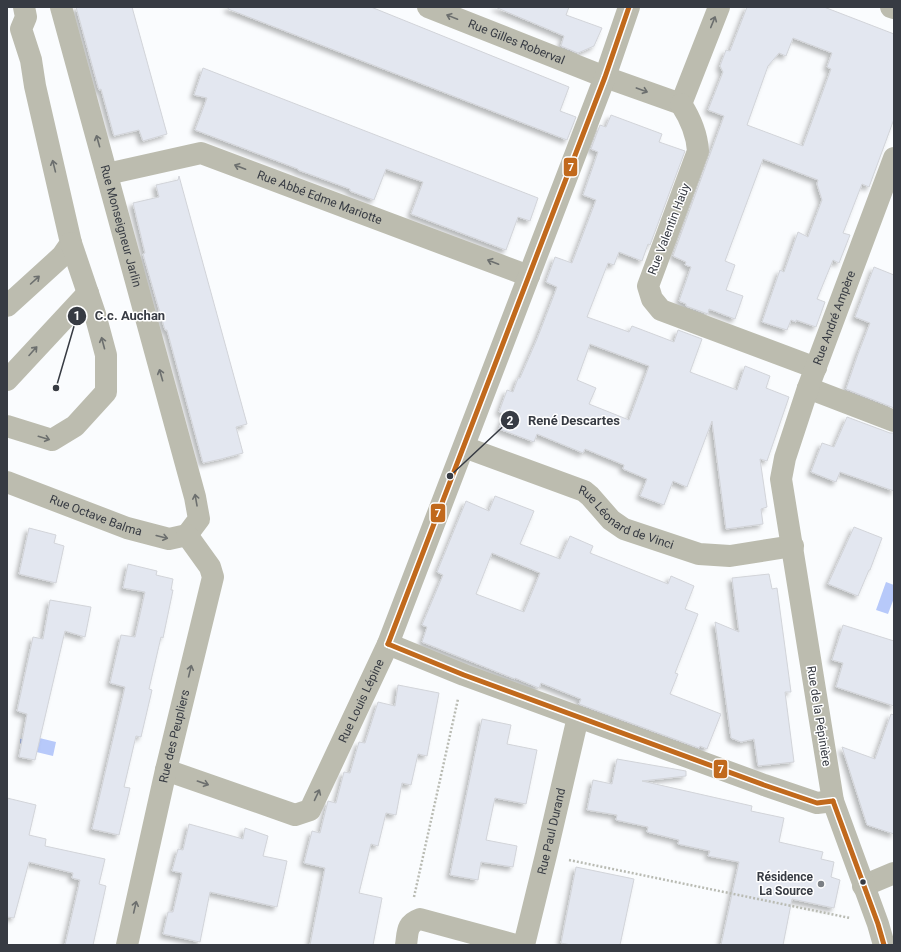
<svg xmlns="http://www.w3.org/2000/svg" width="901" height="952" font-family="Roboto,sans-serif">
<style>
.water{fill:#b7c9fa}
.building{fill:#e3e7f0;stroke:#d2d4d9;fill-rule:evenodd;filter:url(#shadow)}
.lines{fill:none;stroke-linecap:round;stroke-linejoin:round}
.path{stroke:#b9bbb3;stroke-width:2.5;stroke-dasharray:2 2;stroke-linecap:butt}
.minor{stroke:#bcbcaf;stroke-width:22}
.bus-1-casing{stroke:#fff;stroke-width:8}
.bus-1{stroke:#c1691c;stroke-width:5}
.oneway{stroke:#6c6f6e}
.bus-dot{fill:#373b43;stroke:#fff;stroke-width:1.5}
.poi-dot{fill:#7b7f84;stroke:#fff;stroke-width:1.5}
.labels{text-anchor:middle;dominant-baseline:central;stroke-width:3;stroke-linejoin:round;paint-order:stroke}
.street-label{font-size:12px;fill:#373b43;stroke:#fff}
.poi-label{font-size:12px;font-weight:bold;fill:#373b43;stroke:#fff;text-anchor:end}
.leader{fill:none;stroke:#373b43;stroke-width:1.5}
.callout-dot{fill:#373b43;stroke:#fff;stroke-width:1.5}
.mark-label{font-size:12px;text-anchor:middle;font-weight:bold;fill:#fff}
.callout-label{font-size:13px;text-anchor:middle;font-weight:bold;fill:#373b43;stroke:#fff;stroke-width:3;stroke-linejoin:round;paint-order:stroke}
.line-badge{stroke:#fff;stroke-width:1.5}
.badge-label{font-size:11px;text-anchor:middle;font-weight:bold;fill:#fff}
</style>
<defs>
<filter id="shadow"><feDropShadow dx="-3.5" dy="3.5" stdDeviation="2" flood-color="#0004"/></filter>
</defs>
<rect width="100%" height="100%" fill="#fafcfe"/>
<g class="water">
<polygon points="886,582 894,585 894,598 888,614 876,610"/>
<polygon points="27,735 56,742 53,756 24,749 25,746 20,743 20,739 26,738"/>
</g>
<g class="building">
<polygon points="76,7 132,7 167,134 143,141 139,130 114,136 101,89 99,90"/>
<polygon points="228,7 371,7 569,87 560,111 576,117 567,140 228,9"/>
<polygon points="495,7 569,7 566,15 602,28 594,46 578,53 561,46 564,36"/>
<path d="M747,7H824L894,34V119L869,187L862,184L843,233L850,235L839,263L833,260L817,299L825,302L816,327L796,320V322L791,320L787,330L762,322L780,270L784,272L798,232L808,237L822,200L817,184L818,180L763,159L725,261L735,265L726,290L743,296L735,319L709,309L708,314L686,306V304L679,301L691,267L685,265L686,262L673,256L724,116L708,110L723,72L720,66L726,50L730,51ZM793,38L832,53L827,67L831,69L803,146L747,125L768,66L779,53L786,56Z"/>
<polygon points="203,68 538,198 530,221 518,217 506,250 411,214 423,182 386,169 374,200 350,191 350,189 298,170 298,169 195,130 207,98 194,95"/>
<path d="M611,115L662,134L659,142L685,151L650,245L648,244L642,261L619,252L614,265L608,263L587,317L629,332L632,326L674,342L678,330L702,339L690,372L737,390L745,366L770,376L766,388L789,397L767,461L760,459L767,507L761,509L763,524L726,529L712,421L687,487L673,481L664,505L640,496L647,479L623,469L624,465L585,449L583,453L537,434L534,442L499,429L505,414L499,412L507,390L513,392L518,378H520L537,339L557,287L546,282L555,257L572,263L596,200L583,195L598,152L591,149L600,125L606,127ZM590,344L649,366L629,420L589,404L596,388L577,380Z"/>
<polygon points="179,176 247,424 236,427 243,453 221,459 203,463 167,330 165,330 143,254 145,253 133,203 159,197 156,185 178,180"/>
<polygon points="874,267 894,275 894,408 846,389 858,354 870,323 855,317"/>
<polygon points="847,417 890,433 894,433 894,491 840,472 836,482 811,472 822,443 834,447"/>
<path d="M495,496L534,511L520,544L560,559L570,536L593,546L590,553L668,584L671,576L694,586L685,609L698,614L675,673L678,674L670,694L721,714L707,749L700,746L699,748L579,704L581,699L541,683L539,688L515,678V679L422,642L427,627L422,625L443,575L437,572L466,501L489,511ZM492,553L540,573L524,612L476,594Z"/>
<polygon points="854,527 882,538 870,570 869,570 858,596 828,584"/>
<polygon points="29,528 56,535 54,543 64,546 56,583 19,574"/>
<polygon points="128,564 157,571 156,575 173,579 171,590 173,590 163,638 161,637 149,689 152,690 141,737 136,736 124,787 130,788 119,835 92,829 125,687 110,683 121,635 135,637 145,592 123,588"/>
<polygon points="769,574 772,589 777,588 791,692 785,692 794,762 758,766 754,739 741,742 731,738 715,622 739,632 732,578"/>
<polygon points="50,600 91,607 85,637 65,631 35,760 19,757 27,714 17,711 33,637 43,639"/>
<polygon points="843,625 894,641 894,706 836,687 843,663 832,660"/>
<polygon points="398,685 439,693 427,756 418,754 411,785 402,783 396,815 386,813 378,846 371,844 359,893 382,898 373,945 310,945 325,868 304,863 312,831 320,833 328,801 336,803 344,772 350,773 359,742 365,743 378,702 395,706"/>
<polygon points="891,714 894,715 894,834 867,825 842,747 875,759"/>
<polygon points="482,719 511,725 507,744 537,750 526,804 495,798 486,840 517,846 513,867 481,862 478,880 450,875"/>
<polygon points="617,759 686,771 686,776 642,781 752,806 751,811 784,818 779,842 823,852 821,859 834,862 831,877 840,880 834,908 792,899 783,945 721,945 739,862 708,856 710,851 678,844 679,840 647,832 648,827 616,820 617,815 587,810 593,780 612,784"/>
<polygon points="7,798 36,805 29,835 46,839 45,846 105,859 99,884 106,886 93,945 65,945 80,880 72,878 73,873 29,862 14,918 7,917"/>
<polygon points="189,824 243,839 245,828 268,836 263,856 287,861 277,907 210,892 200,942 163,934 168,912 173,912 182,873 172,871 178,849 183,850"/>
<polygon points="576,867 634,879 620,945 571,945 561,943"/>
</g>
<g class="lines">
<g class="path">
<polyline points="569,860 850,918"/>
<polyline points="414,897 458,699"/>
</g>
<g class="minor">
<path id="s1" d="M61,7L195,497L199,519L187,535"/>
<path id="s2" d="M428,7L605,77L681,104L719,7"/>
<polyline points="891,7 894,8"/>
<path d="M681,104C690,118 697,134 698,151L648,286L652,299L661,310L816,368"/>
<path id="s3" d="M107,174L201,153L529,276"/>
<polyline points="7,306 62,256 71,243 35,86 31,60 21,29 26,17 24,7"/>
<polyline points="7,380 88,293"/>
<polyline points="808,388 894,421"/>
<polyline points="7,426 52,440 75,426 106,392 106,355 95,314 71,243"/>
<path id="s4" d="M464,447L584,491L590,496L611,520L624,529L699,554L730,556L793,546"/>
<path id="s5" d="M7,482L127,528L169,539L187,535"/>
<polyline points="388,644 464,675 764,785 817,803 833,801"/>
<path id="s6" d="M166,770L295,815L310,810L388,644L605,77L629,7"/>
<polyline points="863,886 894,873"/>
<path id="s7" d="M127,945L166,770L213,577L210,567L187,535"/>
<path d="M406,945C408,932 406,924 420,919L516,945"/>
<path id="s8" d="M524,945L546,855L578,717"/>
<path id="s9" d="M884,945L878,924L833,801L781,479L785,458L808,388L894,158"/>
</g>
<g class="bus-1-casing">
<g id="bus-1">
<polyline points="388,644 605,77 629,7"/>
<polyline points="388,644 464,675 764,785 817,803 833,801"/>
<polyline points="833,801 878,924 884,945"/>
</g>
</g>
<use href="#bus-1" class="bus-1"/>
</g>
<defs><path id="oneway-shaft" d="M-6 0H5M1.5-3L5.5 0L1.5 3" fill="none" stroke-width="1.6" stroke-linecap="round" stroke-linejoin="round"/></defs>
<g class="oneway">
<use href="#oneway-shaft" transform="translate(452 17) rotate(-158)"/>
<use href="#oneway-shaft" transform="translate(713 22) rotate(-68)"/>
<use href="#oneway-shaft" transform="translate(642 90) rotate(20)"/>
<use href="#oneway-shaft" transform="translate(98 141) rotate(-106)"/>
<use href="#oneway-shaft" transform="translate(54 166) rotate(-104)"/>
<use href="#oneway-shaft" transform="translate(240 167) rotate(-159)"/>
<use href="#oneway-shaft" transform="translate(493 262) rotate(-159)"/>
<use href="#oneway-shaft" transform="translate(35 280) rotate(-42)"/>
<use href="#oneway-shaft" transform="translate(103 343) rotate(-105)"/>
<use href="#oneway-shaft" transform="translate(33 351) rotate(-48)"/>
<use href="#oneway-shaft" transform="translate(161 375) rotate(-106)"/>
<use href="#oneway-shaft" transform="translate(44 438) rotate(17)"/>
<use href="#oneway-shaft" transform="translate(196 500) rotate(-100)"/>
<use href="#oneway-shaft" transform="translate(162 537) rotate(14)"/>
<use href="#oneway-shaft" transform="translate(190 671) rotate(-76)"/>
<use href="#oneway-shaft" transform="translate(203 783) rotate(19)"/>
<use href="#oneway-shaft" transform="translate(317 795) rotate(-65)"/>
<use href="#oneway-shaft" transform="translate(135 907) rotate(-77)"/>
</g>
<circle class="bus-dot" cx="863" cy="882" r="3.5"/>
<circle class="poi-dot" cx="821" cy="884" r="4"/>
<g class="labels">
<g class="street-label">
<text stroke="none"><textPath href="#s2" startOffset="95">Rue Gilles Roberval</textPath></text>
<text stroke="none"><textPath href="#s3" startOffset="223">Rue Abbé Edme Mariotte</textPath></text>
<text stroke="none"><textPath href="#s1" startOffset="227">Rue Monseigneur Jarlin</textPath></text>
<text transform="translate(669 229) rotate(-69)">Rue Valentin Haüy</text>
<text stroke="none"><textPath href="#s9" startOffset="649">Rue André Ampère</textPath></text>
<text stroke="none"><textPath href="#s5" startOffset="95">Rue Octave Balma</textPath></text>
<text stroke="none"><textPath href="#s4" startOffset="179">Rue Léonard de Vinci</textPath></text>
<text stroke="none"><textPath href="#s6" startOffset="273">Rue Louis Lépine</textPath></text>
<text transform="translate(819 716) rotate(81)">Rue de la Pépinière</text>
<text stroke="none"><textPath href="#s7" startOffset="214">Rue des Peupliers</textPath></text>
<text stroke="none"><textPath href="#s8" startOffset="117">Rue Paul Durand</textPath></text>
</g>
<g class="poi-label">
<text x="813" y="877">Résidence<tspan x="813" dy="14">La Source</tspan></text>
</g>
</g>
<path class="leader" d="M56 388L77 316M450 476L510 420"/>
<g class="callout-dot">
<circle cx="56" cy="388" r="4"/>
<circle cx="450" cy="476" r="4"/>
<circle cx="77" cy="316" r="10"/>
<circle cx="510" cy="420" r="10"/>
</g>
<g class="mark-label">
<text x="77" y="320">1</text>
<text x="510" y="425">2</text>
</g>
<g class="callout-label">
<text x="130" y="320">C.c. Auchan</text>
<text x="574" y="425">René Descartes</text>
</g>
<g class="line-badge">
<rect x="563" y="157" width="15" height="20" rx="4" fill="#c1691c"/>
<rect x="430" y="503" width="16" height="20" rx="4" fill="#c1691c"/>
<rect x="713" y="759" width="15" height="20" rx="4" fill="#c1691c"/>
</g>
<g class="badge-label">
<text x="571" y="171">7</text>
<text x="438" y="517">7</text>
<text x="721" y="773">7</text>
</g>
<rect width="901" height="952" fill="none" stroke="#373b43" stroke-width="16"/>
</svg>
